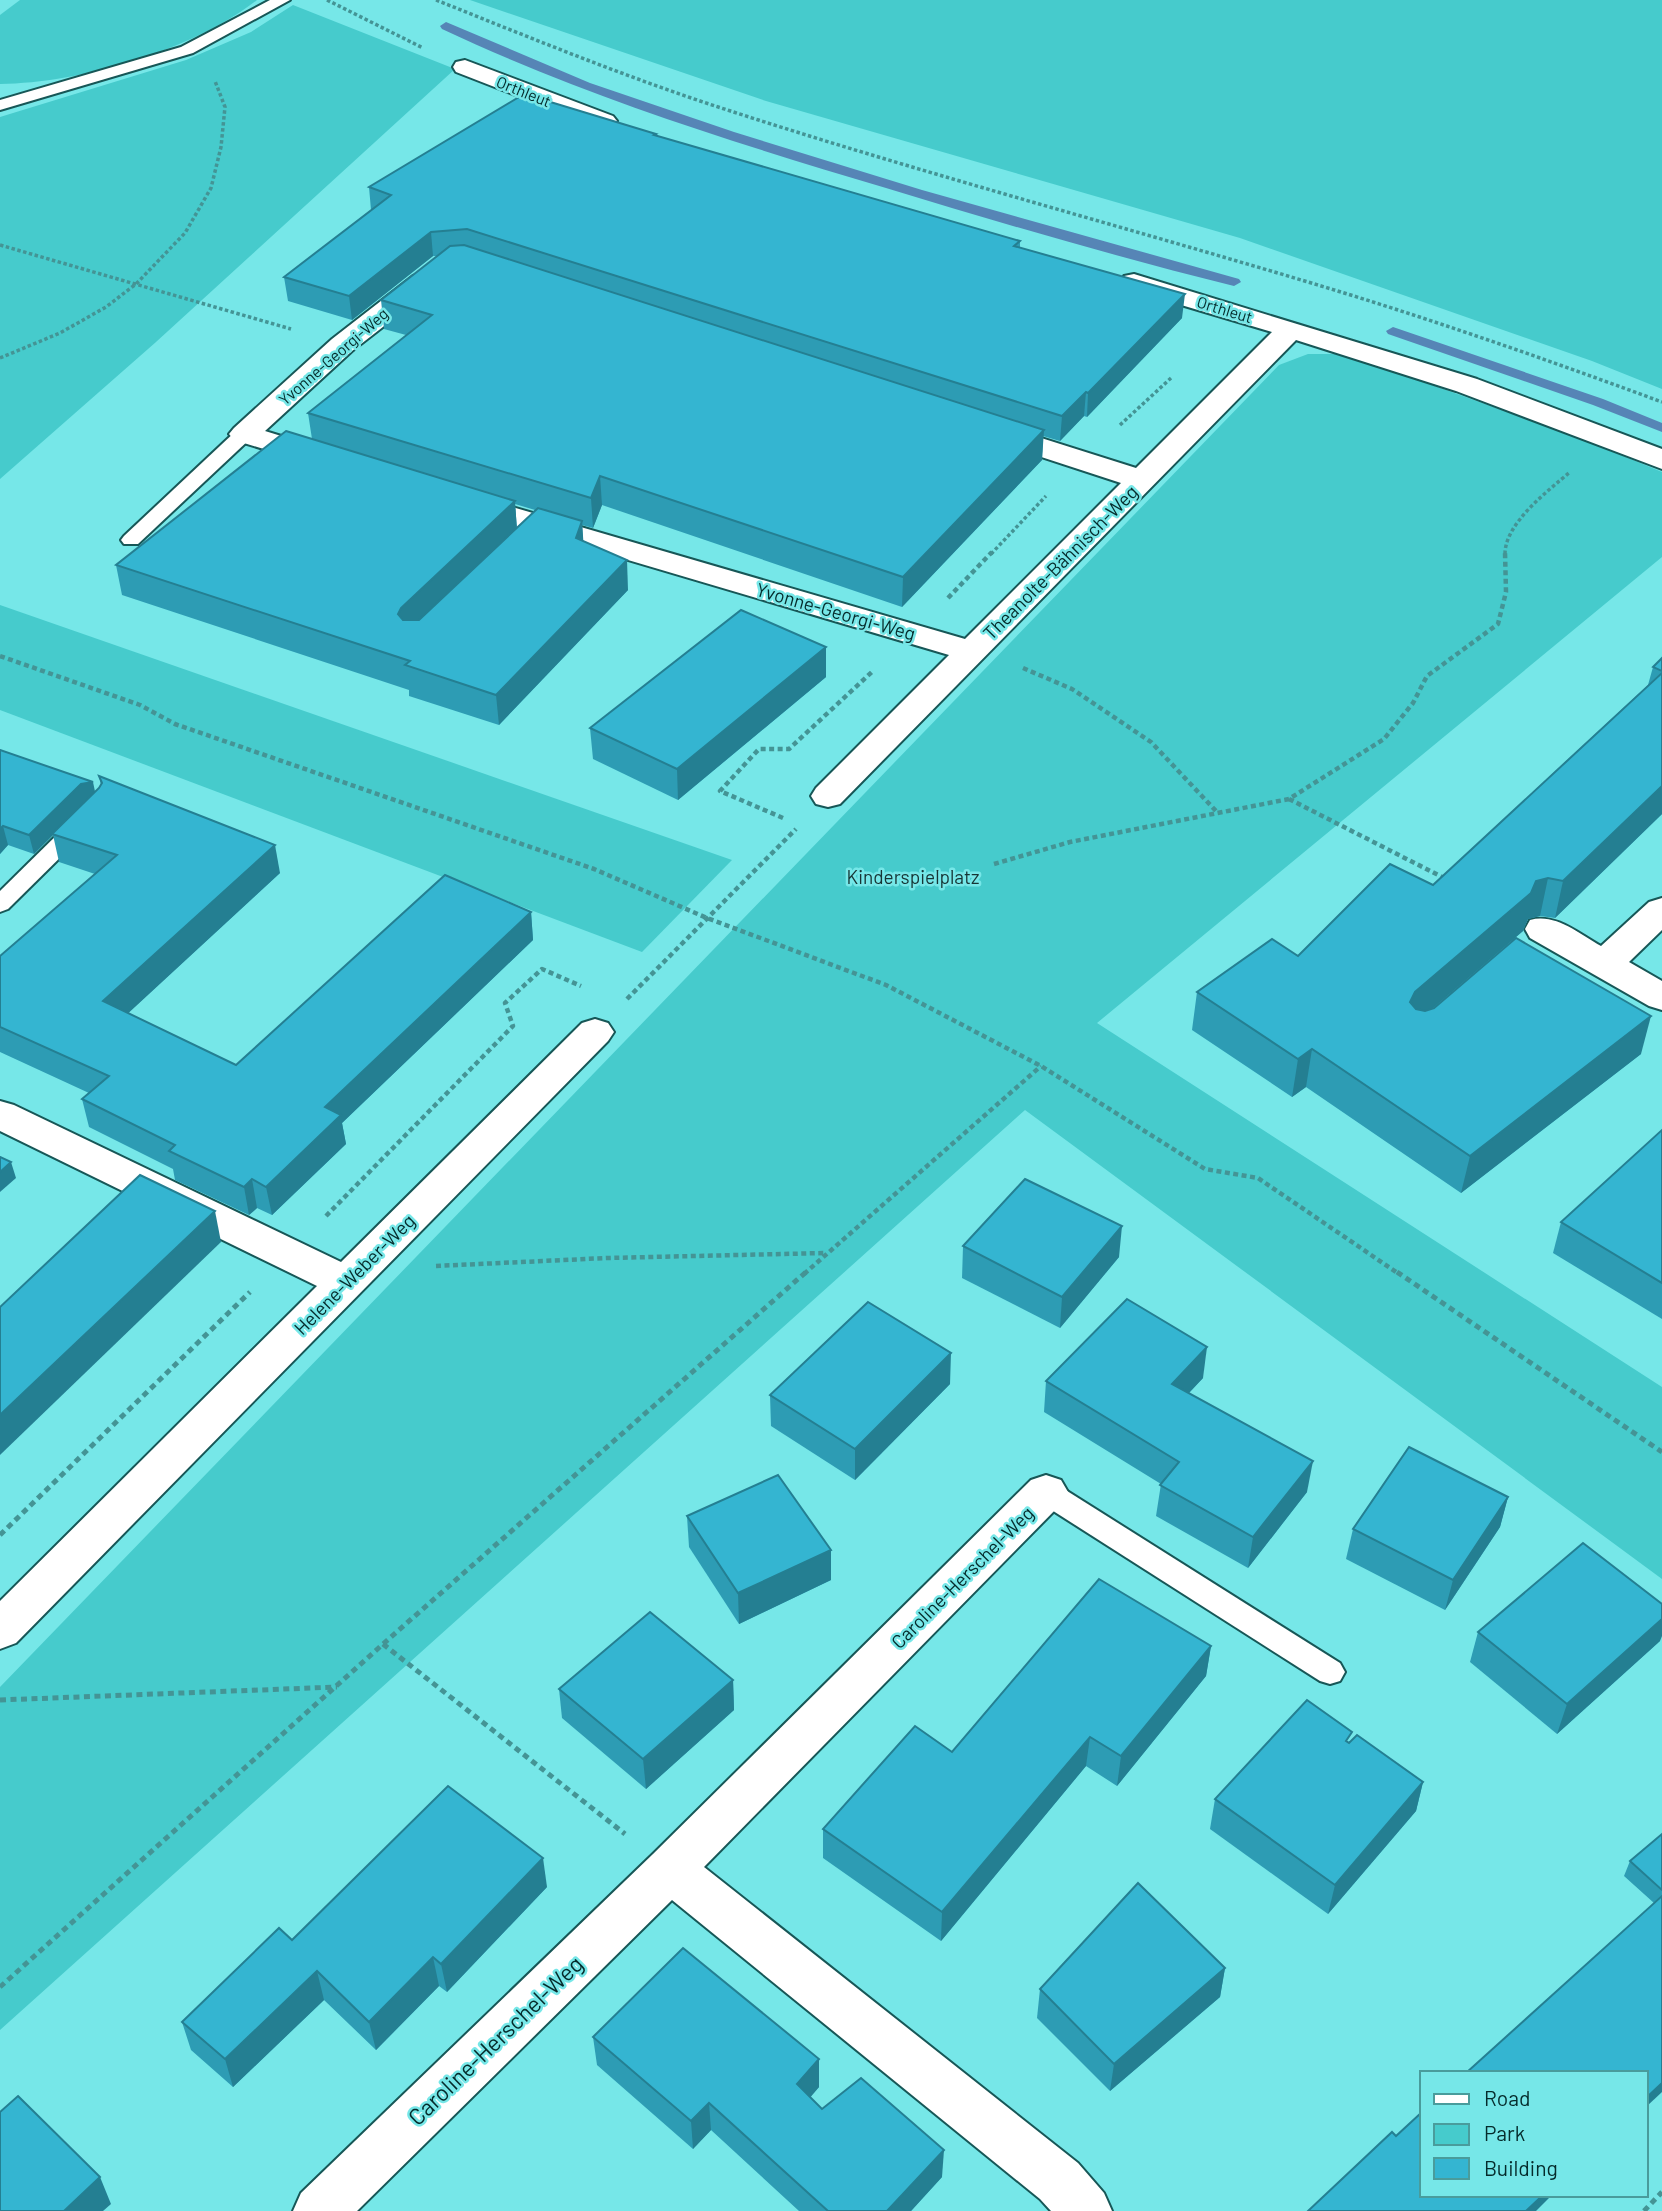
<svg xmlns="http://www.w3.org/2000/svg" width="1662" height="2211" font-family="Barlow,sans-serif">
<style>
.green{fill:#46cbcc}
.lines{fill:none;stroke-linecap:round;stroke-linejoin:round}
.stream{fill:#5685b6;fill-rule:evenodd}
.lane-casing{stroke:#175757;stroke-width:4}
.street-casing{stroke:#175757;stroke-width:4}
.path-far2{stroke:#449495;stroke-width:3.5;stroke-dasharray:3.5 2.5;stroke-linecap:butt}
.path-far1{stroke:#449495;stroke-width:4.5;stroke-dasharray:5 3.5;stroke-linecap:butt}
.path{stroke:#449495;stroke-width:5;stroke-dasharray:6 4.5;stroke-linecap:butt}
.lane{fill:#fff;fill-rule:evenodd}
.street{fill:#fff;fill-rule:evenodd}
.wall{fill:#2d9cb4;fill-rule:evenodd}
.shaded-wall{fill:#247f92}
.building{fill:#34b5d1;stroke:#247f92;stroke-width:2}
.labels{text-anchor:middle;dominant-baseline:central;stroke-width:5;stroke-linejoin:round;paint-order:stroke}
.far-street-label{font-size:16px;fill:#052b2b;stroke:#76e7e8}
.street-label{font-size:19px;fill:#052b2b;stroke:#76e7e8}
.park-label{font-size:19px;fill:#173434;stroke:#76e7e8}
.near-street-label{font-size:23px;fill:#052b2b;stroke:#76e7e8}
</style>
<rect width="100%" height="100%" fill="#76e7e8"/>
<g class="green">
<path d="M20,0H257C193,50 81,83 0,84V15Z"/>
<polygon points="470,0 1662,0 1662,389 1592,361 1240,238 766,101"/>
<polygon points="293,5 455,69 156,342 0,479 0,117 186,60 251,32"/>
<polygon points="1308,354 1346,354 1585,440 1662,472 1662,557 1097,1023 1662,1387 1662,1579 1025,1110 0,2030 0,1687 1279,365"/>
<polygon points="0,605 732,860 642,952 0,710"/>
</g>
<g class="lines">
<g class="stream">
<path d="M446,22L590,83L734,132L922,190L1239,279L1241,282L1234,286C1117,257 1001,223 886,188C735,143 584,96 442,29L440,26Z"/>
<polygon points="1393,327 1603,399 1662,423 1662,432 1593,405 1388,334 1386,331"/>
</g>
<g class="lane-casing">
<g id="lane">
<polygon points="270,0 290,0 193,53 0,110 0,100 181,47"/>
<polygon points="244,428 251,430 253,434 251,438 138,544 124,544 121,540 124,536 237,430"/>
<polygon points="79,819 87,821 90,826 87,831 8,909 0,912 0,891 71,821"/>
<polygon points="1046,1481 1056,1484 1340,1663 1345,1672 1340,1681 1330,1684 1320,1681 1036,1500 1032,1492 1036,1484"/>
</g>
</g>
<g class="street-casing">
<g id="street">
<polygon points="465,60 613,116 617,121 613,126 604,129 595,126 456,72 453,67 456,62"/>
<polygon points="423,274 433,276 437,282 433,288 352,351 265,431 330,451 334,457 330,463 319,466 234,440 229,434 234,428 332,339 413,276"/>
<polygon points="1134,274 1477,379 1662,449 1662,469 1456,391 1296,340 840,804 828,807 816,804 811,796 816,788 949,655 456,509 452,503 456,497 467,494 478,497 965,639 1121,483 983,438 978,432 983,426 993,423 1003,426 1136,468 1272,332 1124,288 1120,282 1124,276"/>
<path d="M1662,898V930L1629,962L1662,981V1010L1649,1006L1530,938L1525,929L1530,920C1556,913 1579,934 1601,946L1649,902Z"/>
<polygon points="595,1019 608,1023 614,1032 608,1041 16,1643 0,1649 0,1601 317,1286 0,1131 0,1101 14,1105 341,1262 582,1023"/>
<polygon points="1046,1475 1061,1480 1068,1492 1061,1504 704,1867 1078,2163 1104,2193 1112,2211 1051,2211 1040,2199 672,1900 357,2211 293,2211 301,2193 653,1854 1031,1480"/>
</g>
</g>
<g class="path-far2">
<polyline points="327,0 423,48"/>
<path d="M436,0C526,36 616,73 709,104C910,170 1115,224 1318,285C1434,320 1548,360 1662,402"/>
<polyline points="0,245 291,329"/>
<polyline points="0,358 60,333 106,307 136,284 185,233 211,188 221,147 225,107 215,81"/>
<polyline points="1120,425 1171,378"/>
<polyline points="991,554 1046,496"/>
<path d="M1505,554C1505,523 1548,491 1570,472"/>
</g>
<g class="path-far1">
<polyline points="948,598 992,552"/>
<polyline points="0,656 140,705 175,724 594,869 707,918 886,985 1041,1066 1205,1169 1258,1178 1399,1274"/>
<polyline points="1023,668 1072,689 1151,742 1216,811"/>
<polyline points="1289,799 1446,879"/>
<polyline points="783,818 720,791 759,749 789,749 874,670"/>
<polyline points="994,864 1070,842 1289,799 1384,739 1413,703 1427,676 1498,624 1506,592 1505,552"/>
<polyline points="627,999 796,829"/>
<polyline points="326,1216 513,1026 505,1003 542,969 581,986"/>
<polyline points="436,1266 607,1258 826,1253"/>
<polyline points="804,1274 1041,1066"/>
</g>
<g class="path">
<polyline points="1397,1272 1662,1452"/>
<polyline points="0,1535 250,1292"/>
<polyline points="383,1644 625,1834"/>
<polyline points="0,1700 337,1687"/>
<polyline points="0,1987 383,1644 806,1272"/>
<polyline points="1644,2211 1662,2192"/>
</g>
<use href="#lane" class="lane"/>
<use href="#street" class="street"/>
</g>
<g class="wall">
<path d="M657,136L1020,241V248L1182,318L1087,417L1084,416L1060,441L1043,436L1042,460L902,607L602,505L593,528L582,525L583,541L628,590L499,725L409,696V690L122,595L116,565L312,439L308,413L406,335L384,329L381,300L438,256H433L352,320L288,301L284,277L371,210L369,187ZM515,504L535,510L517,528Z"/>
<polygon points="826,647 826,677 678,800 593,759 590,728"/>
<polygon points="1662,658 1662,814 1555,918 1540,916 1528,919 1523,931 1432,1009 1641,1054 1461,1193 1306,1087 1292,1097 1192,1030 1197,992 1298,956 1433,885 1648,685 1653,667"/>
<polygon points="0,750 95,792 101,785 99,776 280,873 128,1013 236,1065 531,912 533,940 342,1123 346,1144 272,1215 257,1208 249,1215 175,1180 173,1169 89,1127 82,1099 89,1093 0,1052 0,956 95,874 59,862 53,835 34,854 8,845 0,854"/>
<polygon points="1662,1130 1662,1319 1553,1253 1561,1222"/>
<polygon points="963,1246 1119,1257 1060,1328 962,1278"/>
<polygon points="1203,1378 1189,1393 1307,1492 1248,1568 1156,1516 1161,1484 1044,1412 1046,1381"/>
<polygon points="950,1384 855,1480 771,1426 770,1395"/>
<polygon points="1508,1497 1500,1527 1445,1610 1346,1559 1353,1529"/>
<polygon points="687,1516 831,1580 739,1624 689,1547"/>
<polygon points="1478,1632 1660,1641 1557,1734 1470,1662"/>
<polygon points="1211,1646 1206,1676 1117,1786 1086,1766 941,1941 823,1858 823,1829 952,1752"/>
<polygon points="733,1680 734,1710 646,1789 562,1718 559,1689"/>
<polygon points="1350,1741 1423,1782 1416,1811 1328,1914 1210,1829 1215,1799"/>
<polygon points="1662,1834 1662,2092 1654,1903 1624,1876 1630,1861"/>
<polygon points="547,1887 447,1992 439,1986 376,2050 324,2000 233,2087 191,2050 182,2022 292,1940"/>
<polygon points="1225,1968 1220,1997 1110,2091 1037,2018 1040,1989"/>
<polygon points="593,2037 819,2087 810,2097 822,2109 942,2177 911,2211 799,2211 711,2130 693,2149 597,2065"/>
</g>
<g class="shaded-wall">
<polygon points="431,232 433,256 352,320 349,296"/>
<polygon points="1185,294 1182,318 1087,417 1088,393"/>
<polygon points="1086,392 1084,416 1060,441 1062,416"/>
<polygon points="1044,430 1042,460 902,607 903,577"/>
<polygon points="600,476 602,505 593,528 591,498"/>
<polygon points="515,501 517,531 405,638 398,614 401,608"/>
<polygon points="582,521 584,551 576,538"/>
<polygon points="627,560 628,590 499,725 496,695"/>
<polygon points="826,647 826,677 678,800 677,769"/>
<polygon points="93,782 97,801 85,803 34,854 29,835 81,784"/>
<polygon points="1662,786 1662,814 1555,918 1563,881"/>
<polygon points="3,826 8,845 0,854 0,829"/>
<polygon points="275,845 280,873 110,1030 103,1001"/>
<polygon points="1548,878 1540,916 1528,919 1523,931 1407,1030 1410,1002 1415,992 1536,881"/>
<polygon points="531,912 533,940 342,1123 346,1144 272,1215 266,1187 325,1107"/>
<polygon points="1651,1016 1641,1054 1461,1193 1470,1156"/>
<polygon points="1312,1049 1306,1087 1292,1097 1298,1059"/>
<polygon points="11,1162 16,1178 0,1192 0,1172"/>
<polygon points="252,1179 257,1208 249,1215 244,1187"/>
<polygon points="215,1211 221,1242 0,1455 0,1415"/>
<polygon points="1122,1226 1119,1257 1060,1328 1062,1297"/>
<polygon points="1207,1347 1203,1378 1168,1415 1172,1384"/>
<polygon points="951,1353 950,1384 855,1480 855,1449"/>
<polygon points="1313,1461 1307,1492 1248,1568 1253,1537"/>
<polygon points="1508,1497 1500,1527 1445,1610 1453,1580"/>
<polygon points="831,1550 831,1580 739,1624 738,1593"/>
<polygon points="1662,1619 1662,1636 1660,1641 1557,1734 1567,1704"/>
<polygon points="1211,1646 1206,1676 1117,1786 1121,1756"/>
<polygon points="733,1680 734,1710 646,1789 643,1759"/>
<polygon points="1090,1737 1086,1766 941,1941 942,1912"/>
<polygon points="1423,1782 1416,1811 1328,1914 1335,1885"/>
<polygon points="543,1858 547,1887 447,1992 441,1964"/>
<polygon points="433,1957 439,1986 376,2050 369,2022"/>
<polygon points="1225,1968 1220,1997 1110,2091 1114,2064"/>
<polygon points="317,1971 324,2000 233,2087 225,2059"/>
<polygon points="819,2059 819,2087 798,2112 797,2084"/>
<polygon points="1662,2083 1662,2092 1646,2107 1646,2098"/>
<polygon points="709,2103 711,2130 693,2149 691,2121"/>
<polygon points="944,2150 942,2177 911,2211 887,2211"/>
<polygon points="100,2177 111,2204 103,2211 64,2211"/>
<polygon points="1543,2195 1552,2195 1536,2211 1526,2211"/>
</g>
<g class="building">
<polygon points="524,94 656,134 654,135 1020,241 1014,246 1185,294 1088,393 1086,392 1062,416 467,229 431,232 349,296 284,277 391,195 369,187"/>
<polygon points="464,245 1044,430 903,577 600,476 591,498 308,413 432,315 381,300 450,246"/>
<polygon points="286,431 515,501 401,608 398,614 403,620 419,620 538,508 582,521 576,538 627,560 496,695 405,665 410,661 116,565"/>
<polygon points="741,610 826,647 677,769 590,728"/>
<polygon points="1662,658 1662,671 1653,667"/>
<polygon points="1662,673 1662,786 1563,881 1548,878 1536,881 1531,893 1415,992 1410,1002 1416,1009 1425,1011 1434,1008 1516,938 1651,1016 1470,1156 1312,1049 1298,1059 1197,992 1272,939 1298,956 1390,864 1433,885"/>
<polygon points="0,750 93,782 81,784 29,835 3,826 0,829"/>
<polygon points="99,776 275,845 103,1001 236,1065 445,875 531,912 325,1107 341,1115 266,1187 252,1179 244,1187 169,1151 175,1145 82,1099 109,1076 0,1027 0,956 117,855 52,834 99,788 102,783"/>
<polygon points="1662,1130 1662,1283 1561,1222"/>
<polygon points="0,1157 11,1162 0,1172"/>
<polygon points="140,1175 215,1211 0,1415 0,1307"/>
<polygon points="1025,1179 1122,1226 1062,1297 963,1246"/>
<polygon points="1127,1299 1207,1347 1172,1384 1313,1461 1253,1537 1160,1485 1179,1462 1046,1381"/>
<polygon points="868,1302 951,1353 855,1449 770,1395"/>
<polygon points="1409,1447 1508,1497 1453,1580 1353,1529"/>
<polygon points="778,1475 831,1550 738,1593 687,1516"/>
<polygon points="1583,1543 1662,1604 1662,1619 1567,1704 1478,1632"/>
<polygon points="1099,1579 1211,1646 1121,1756 1090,1737 942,1912 823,1829 915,1726 952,1752"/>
<polygon points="650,1612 733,1680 643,1759 559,1689"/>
<polygon points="1307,1700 1352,1732 1346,1741 1349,1743 1357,1735 1423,1782 1335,1885 1215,1799"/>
<polygon points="448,1786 543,1858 441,1964 433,1957 369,2022 317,1971 225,2059 182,2022 279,1928 292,1940"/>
<polygon points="1662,1834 1662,1890 1630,1861"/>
<polygon points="1138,1883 1225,1968 1114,2064 1040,1989"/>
<polygon points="1662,1896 1662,2083 1646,2098 1646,2073 1466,2073"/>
<polygon points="683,1948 819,2059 797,2084 822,2109 861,2078 944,2150 887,2211 828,2211 709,2103 691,2121 593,2037"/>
<polygon points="18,2096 100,2177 64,2211 0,2211 0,2112"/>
<polygon points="1422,2112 1422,2195 1543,2195 1526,2211 1308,2211 1392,2132 1396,2136"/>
</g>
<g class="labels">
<g class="far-street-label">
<text transform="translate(524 91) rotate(22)">Orthleut</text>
<text transform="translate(1225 309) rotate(17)">Orthleut</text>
<text transform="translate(333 356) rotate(-41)">Yvonne-Georgi-Weg</text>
</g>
<g class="street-label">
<text transform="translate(1060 562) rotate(-45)">Theanolte-Bähnisch-Weg</text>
<text transform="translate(836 611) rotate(16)">Yvonne-Georgi-Weg</text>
<text transform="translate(354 1274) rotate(-45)">Helene-Weber-Weg</text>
<text transform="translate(962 1577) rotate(-45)">Caroline-Herschel-Weg</text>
</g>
<g class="park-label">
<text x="913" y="876">Kinderspielplatz</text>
</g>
<g class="near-street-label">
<text transform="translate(495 2040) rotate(-44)">Caroline-Herschel-Weg</text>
</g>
</g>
<rect x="1420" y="2071" width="228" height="126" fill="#76e7e8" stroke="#499c9c" stroke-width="2"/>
<rect x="1434" y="2094" width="35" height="10" fill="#ffffff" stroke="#499c9c" stroke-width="2"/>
<text x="1484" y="2106" font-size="21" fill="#052b2b">Road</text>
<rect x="1434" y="2124" width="35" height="21" fill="#46cbcc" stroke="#499c9c" stroke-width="2"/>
<text x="1484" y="2141" font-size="21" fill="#052b2b">Park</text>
<rect x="1434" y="2158" width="35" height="21" fill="#34b5d1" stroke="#499c9c" stroke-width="2"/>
<text x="1484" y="2176" font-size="21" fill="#052b2b">Building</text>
</svg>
